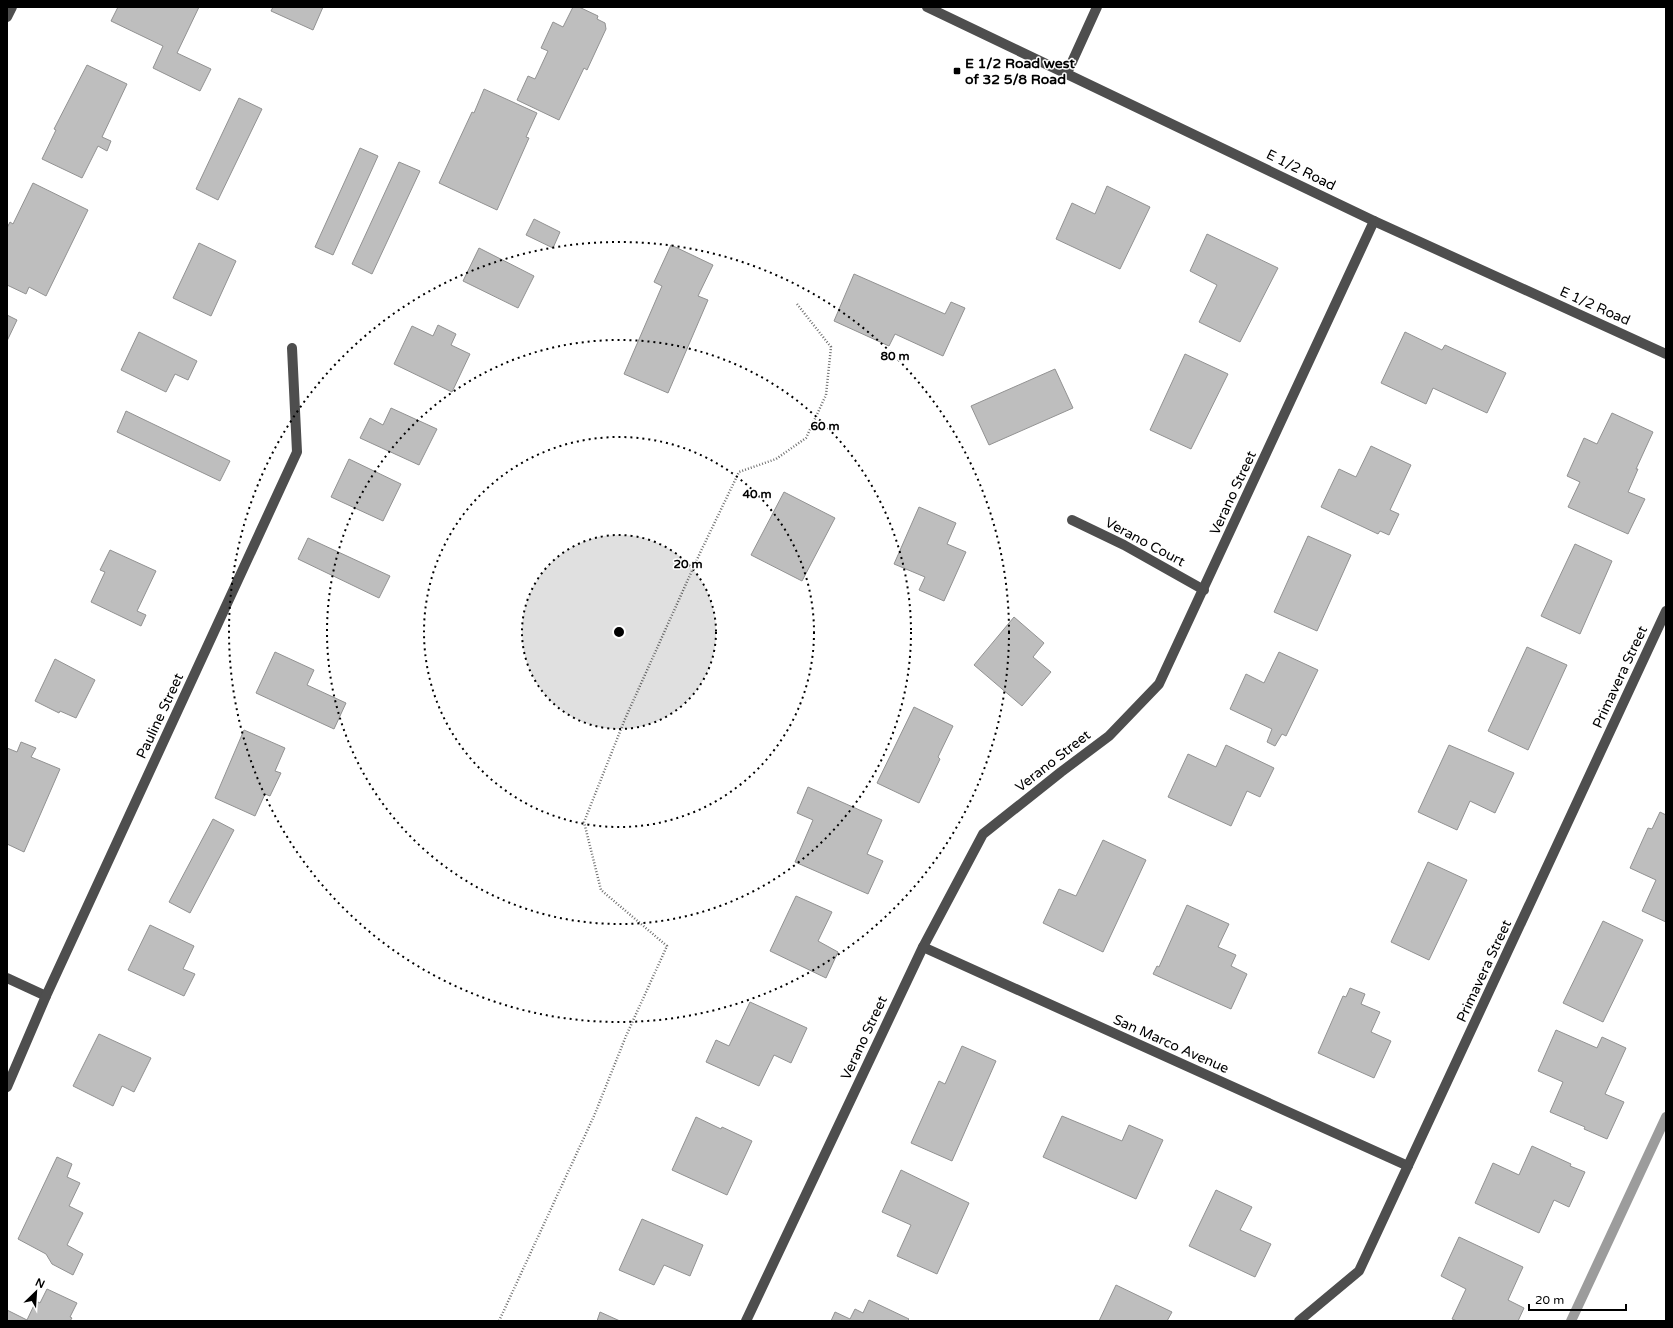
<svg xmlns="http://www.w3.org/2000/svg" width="1673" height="1328" font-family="'Varela Round',sans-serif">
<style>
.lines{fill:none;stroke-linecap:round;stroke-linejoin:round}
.stream{stroke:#9c9c9c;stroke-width:10}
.building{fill:#bebebe;stroke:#929292}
.path{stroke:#707070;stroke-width:2.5;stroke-dasharray:1 2;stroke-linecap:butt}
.minor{stroke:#4e4e4e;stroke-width:10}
.ring{fill:none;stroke:#000;stroke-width:2;stroke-dasharray:2 4}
.poi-dot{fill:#000;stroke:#fff;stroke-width:1.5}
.labels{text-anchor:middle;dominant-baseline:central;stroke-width:3;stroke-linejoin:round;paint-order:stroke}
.poi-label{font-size:14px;font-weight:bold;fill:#000;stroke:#fff;text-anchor:start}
.street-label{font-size:14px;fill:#000;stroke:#fff}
.centre{fill:#000;stroke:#fff;stroke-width:2}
.ring-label{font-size:12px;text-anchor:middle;font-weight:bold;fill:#000;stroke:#fff;stroke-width:3;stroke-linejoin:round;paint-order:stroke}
</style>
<rect width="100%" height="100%" fill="#fff"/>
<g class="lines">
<polyline class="stream" points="1571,1321 1666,1117"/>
</g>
<g class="building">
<polygon points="118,7 199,7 177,53 211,69 200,91 153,68 163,46 111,21"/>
<polygon points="273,7 323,7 313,30 271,11"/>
<polygon points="573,7 579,7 598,16 597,19 605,23 606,29 587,70 584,68 559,120 517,100 528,76 535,79 548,51 541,48 553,22 563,27"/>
<polygon points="87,65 127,84 102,137 111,141 107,151 98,146 82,178 42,159 56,130 54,129"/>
<polygon points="484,89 537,113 526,137 529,138 497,210 439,183 472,112 474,113"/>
<polygon points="239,98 262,109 218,200 196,189"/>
<polygon points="360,148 378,156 333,255 315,247"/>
<polygon points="399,162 420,171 372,274 352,264"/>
<polygon points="33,183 88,210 46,296 29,287 26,294 7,285 7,228 10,222 13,224"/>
<polygon points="1107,186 1150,207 1120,269 1056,239 1072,203 1095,214"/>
<polygon points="534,219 560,232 553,248 526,235"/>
<polygon points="1207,234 1278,268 1240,342 1199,322 1217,285 1190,271"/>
<polygon points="199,243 236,261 211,316 173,298"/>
<polygon points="671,245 713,265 698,296 708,300 668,393 624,374 662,286 654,282"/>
<polygon points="479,248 534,276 518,308 463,281"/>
<polygon points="854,274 945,314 951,302 965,308 943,356 895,334 889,346 834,321"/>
<polygon points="7,315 17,320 7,341"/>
<polygon points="438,325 456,334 451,345 470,354 452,392 394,364 412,326 433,336"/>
<polygon points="139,332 197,361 188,380 175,374 166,392 121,370"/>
<polygon points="1405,332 1442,350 1445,345 1506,373 1487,413 1433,388 1426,404 1381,383"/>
<polygon points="1185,354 1228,374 1191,449 1150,430"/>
<polygon points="1055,369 1073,408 989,445 971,406"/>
<polygon points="391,408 437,429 419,465 360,438 370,418 383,425"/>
<polygon points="126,411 230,461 220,481 117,432"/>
<polygon points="1612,413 1653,432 1636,469 1638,469 1628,492 1645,499 1628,534 1568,507 1580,482 1567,476 1584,438 1597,444"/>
<polygon points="1371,446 1411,465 1390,510 1399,514 1389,535 1380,531 1378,534 1321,507 1339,469 1356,477"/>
<polygon points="349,459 401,484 383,521 331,497"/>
<polygon points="784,492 835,518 802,581 751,555"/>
<polygon points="919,507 956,523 947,544 966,552 944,601 919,590 925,577 894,564"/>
<polygon points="1308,536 1351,555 1317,631 1274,612"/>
<polygon points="308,538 390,576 379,598 298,559"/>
<polygon points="1575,544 1612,561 1580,634 1541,616"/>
<polygon points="110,550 156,571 137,611 146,615 141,626 91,602 105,572 100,570"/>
<polygon points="1014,617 1044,643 1033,657 1051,672 1022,706 974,665"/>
<polygon points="1527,647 1567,665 1528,750 1488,731"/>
<polygon points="275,652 314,670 307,685 346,703 334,729 256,693"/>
<polygon points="1279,652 1318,670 1286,736 1282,734 1275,746 1267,742 1272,729 1230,709 1246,674 1264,683"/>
<polygon points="55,659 95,680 76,718 60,711 59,713 35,701"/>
<polygon points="914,707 953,726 938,757 940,759 919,803 877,783"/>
<polygon points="244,730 285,748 275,771 281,773 270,796 265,794 255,816 215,798"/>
<polygon points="21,742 36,748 31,757 60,769 24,852 7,844 7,748 17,752"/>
<polygon points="1226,745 1274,768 1260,797 1247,791 1231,826 1168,797 1188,754 1216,767"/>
<polygon points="1449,745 1514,773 1495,813 1470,801 1457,830 1418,812"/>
<polygon points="808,787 882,820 867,854 883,861 868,894 795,862 813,820 797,813"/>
<polygon points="1660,812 1666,815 1666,922 1642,911 1656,880 1630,868 1648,828 1652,829"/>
<polygon points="213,819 234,830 190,913 169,902"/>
<polygon points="1103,840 1146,860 1103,952 1043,923 1059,889 1076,896"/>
<polygon points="1428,862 1467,880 1429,960 1391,942"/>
<polygon points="796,896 832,912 818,941 838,952 826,978 770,951"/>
<polygon points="1187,905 1229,924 1218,947 1236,955 1231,966 1247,974 1231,1009 1153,974 1157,966 1159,967"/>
<polygon points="1603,921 1643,940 1603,1022 1563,1003"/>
<polygon points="150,925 194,946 183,969 195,974 184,996 128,970"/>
<polygon points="1350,988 1365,994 1361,1004 1380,1012 1371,1032 1391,1041 1374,1078 1318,1053 1343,996 1346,997"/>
<polygon points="750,1002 807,1028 791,1063 774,1055 759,1086 706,1062 716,1040 729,1046"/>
<polygon points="1556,1030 1597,1048 1602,1037 1626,1048 1605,1094 1624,1102 1607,1139 1584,1129 1585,1127 1550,1112 1563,1082 1538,1071"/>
<polygon points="99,1034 151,1058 134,1092 122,1086 113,1106 73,1086"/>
<polygon points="962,1046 996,1061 952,1161 911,1143 939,1081 945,1084"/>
<polygon points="1062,1116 1122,1141 1129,1125 1163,1140 1136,1199 1043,1157"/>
<polygon points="696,1117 721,1129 722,1127 752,1141 727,1195 672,1170"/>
<polygon points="1532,1146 1571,1164 1570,1166 1585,1172 1569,1207 1554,1200 1539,1233 1475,1203 1493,1163 1519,1175"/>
<polygon points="57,1157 72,1164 67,1177 80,1183 69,1206 83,1213 67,1245 83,1254 73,1275 52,1264 46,1254 18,1239"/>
<polygon points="901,1170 969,1203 937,1274 897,1256 911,1225 882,1212"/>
<polygon points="1216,1190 1252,1207 1240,1230 1271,1244 1255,1277 1189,1246"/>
<polygon points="642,1219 703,1245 690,1276 664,1265 654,1285 619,1270"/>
<polygon points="1459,1237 1523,1267 1508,1300 1524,1308 1518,1321 1457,1321 1452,1319 1466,1289 1441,1276"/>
<polygon points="1116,1285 1172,1312 1167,1321 1099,1321"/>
<polygon points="47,1289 77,1303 70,1317 72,1318 70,1321 7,1321 7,1310 27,1320 36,1301 40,1303"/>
<polygon points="869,1300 909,1319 908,1320 910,1321 831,1321 835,1312 850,1319 855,1309 863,1313"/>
<polygon points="600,1312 620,1321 597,1321"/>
</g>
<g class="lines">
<polyline class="path" points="499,1321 594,1116 626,1036 667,946 601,890 584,822 625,719 700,553 739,472 776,459 806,438 826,395 831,347 797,304"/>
<g class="minor">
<polyline points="927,7 1374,221 1666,354"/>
<polyline points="7,17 12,7"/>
<polyline points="1067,73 1097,7"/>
<polyline points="1072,520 1124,545 1204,590"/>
<polyline points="923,947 1408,1166"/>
<polyline points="7,978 46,996"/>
<polyline points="7,1087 46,996 297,452 292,348"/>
<polyline points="746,1321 923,947 983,834 1061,772 1109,736 1159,684 1374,221"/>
<polyline points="1299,1321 1359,1271 1666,611"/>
</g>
</g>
<circle cx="619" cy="632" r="97" fill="#000" fill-opacity=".12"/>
<g class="ring">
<circle cx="619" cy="632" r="97"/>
<circle cx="619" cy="632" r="195"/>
<circle cx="619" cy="632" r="292"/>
<circle cx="619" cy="632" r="390"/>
</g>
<rect class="poi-dot" x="953" y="67" width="8" height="8" rx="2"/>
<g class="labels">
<g class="poi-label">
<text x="965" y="63">E 1/2 Road west<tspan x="965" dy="16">of 32 5/8 Road</tspan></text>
</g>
<g class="street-label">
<text transform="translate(1301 170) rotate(26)">E 1/2 Road</text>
<text transform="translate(1595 306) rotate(24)">E 1/2 Road</text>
<text transform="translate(1233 493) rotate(-65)">Verano Street</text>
<text transform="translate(1145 542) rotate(28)">Verano Court</text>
<text transform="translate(1620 677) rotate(-65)">Primavera Street</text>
<text transform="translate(160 716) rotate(-65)">Pauline Street</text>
<text transform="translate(1053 761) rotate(-38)">Verano Street</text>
<text transform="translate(1484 971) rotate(-65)">Primavera Street</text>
<text transform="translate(864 1038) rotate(-65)">Verano Street</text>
<text transform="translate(1171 1044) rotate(24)">San Marco Avenue</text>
</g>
</g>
<circle cx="619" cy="632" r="6" class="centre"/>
<g class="ring-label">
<text x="895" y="360">80 m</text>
<text x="825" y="430">60 m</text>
<text x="757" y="498">40 m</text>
<text x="688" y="568">20 m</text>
</g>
<rect width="1673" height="1328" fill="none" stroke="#000000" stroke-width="16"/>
<g transform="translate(36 1292) rotate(25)" stroke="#ffffff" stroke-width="3" paint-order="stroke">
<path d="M0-3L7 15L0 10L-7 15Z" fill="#000000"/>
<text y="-6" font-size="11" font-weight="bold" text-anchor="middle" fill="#000000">N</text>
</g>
<path d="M1529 1304v6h97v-6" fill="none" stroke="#000000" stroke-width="2"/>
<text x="1535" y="1304" font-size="12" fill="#000000" stroke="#ffffff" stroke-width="3" paint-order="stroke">20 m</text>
</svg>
